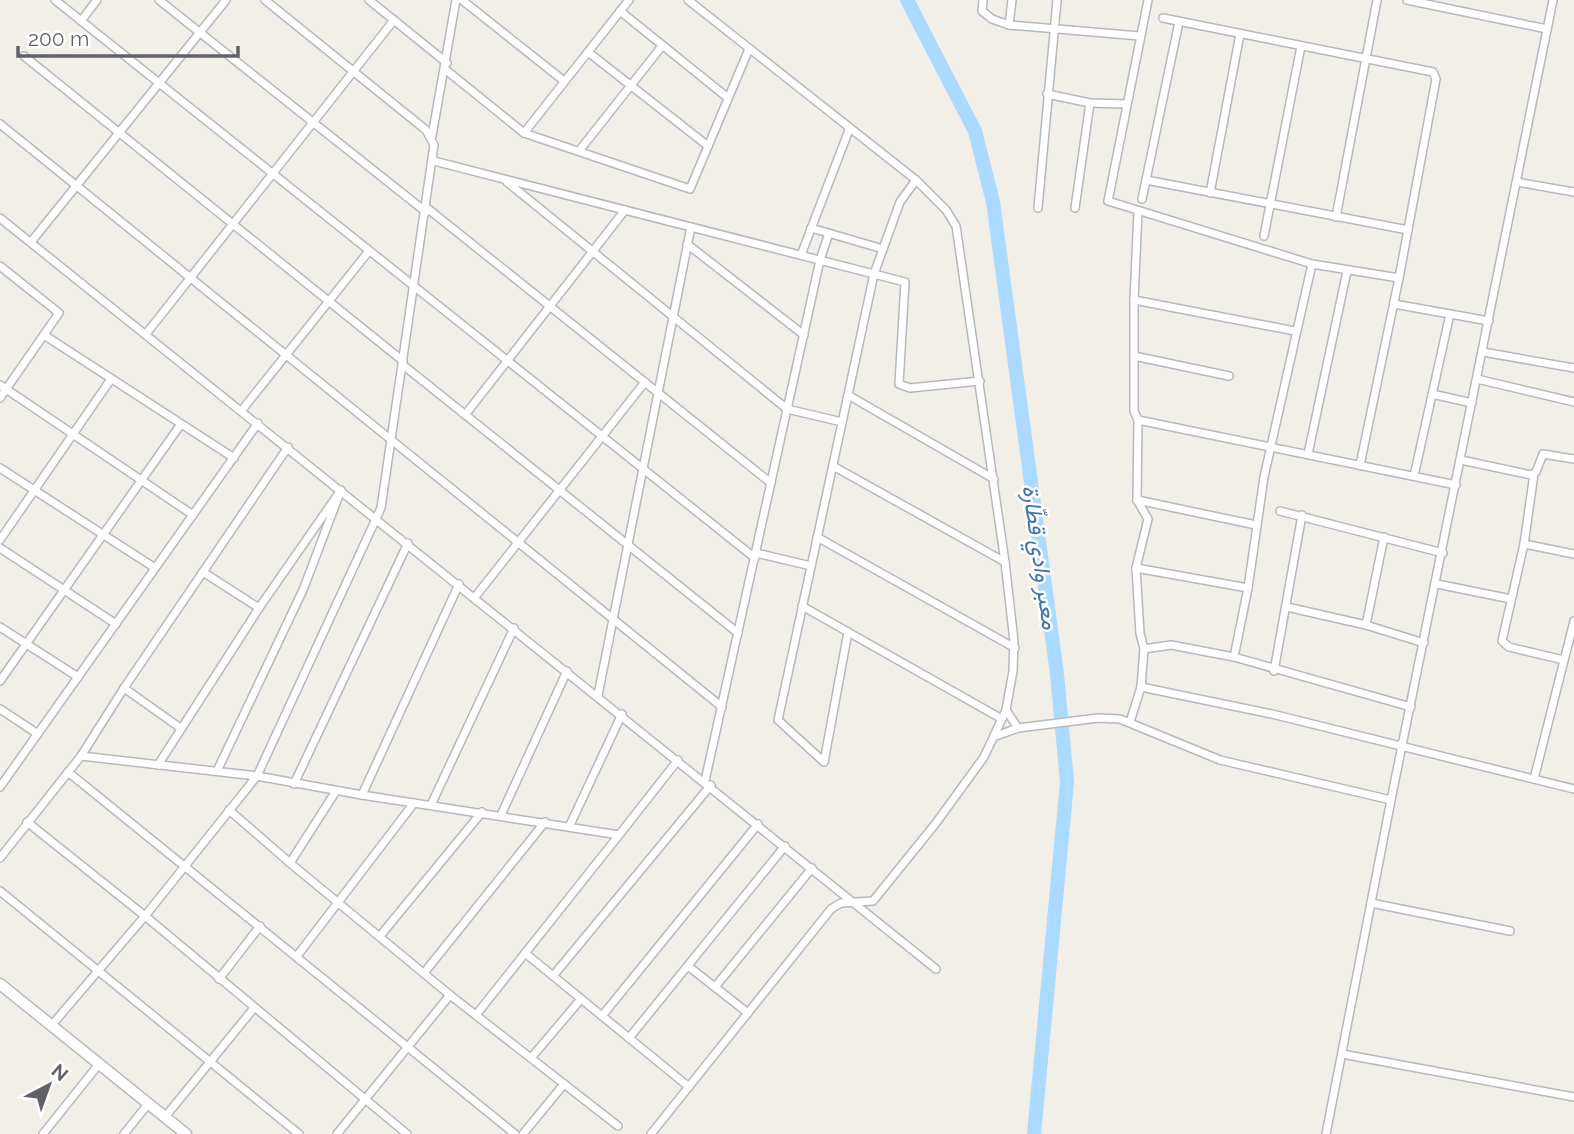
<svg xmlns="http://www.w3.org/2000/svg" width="1574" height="1134" font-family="Raleway,Vazirmatn,sans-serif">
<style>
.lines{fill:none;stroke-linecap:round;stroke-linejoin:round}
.river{stroke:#aadaff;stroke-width:14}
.minor-casing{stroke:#b5b8bc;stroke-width:10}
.tertiary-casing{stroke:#b5b8bc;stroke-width:13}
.minor{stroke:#fff;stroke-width:7}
.tertiary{stroke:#fff;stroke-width:10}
.labels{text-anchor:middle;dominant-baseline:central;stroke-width:5;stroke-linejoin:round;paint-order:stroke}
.water-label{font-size:23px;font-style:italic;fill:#4174aa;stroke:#fff}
</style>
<rect width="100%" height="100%" fill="#f1efe8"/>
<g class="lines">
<polyline class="river" points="907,0 975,131 993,202 1057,674 1067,782 1034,1134"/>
<g class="minor-casing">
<g id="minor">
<polyline points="55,0 755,558"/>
<polyline points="159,0 426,212"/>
<polyline points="369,0 447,63"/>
<polyline points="462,0 564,81"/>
<polyline points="983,0 982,11 992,19 1009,25 1140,36"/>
<polyline points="1148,0 1108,201 1312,264 1399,278 1360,465"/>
<polyline points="1407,0 1547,29"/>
<polyline points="620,11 728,98"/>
<polyline points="1163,18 1433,72 1436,79 1399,278"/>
<polyline points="81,21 97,0"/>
<polyline points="1009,25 1012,0"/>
<polyline points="588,52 708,146"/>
<polyline points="24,56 403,361"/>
<polyline points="446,70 524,133 690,189 749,49"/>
<polyline points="1047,94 1090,103 1126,104"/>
<polyline points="0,124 722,707"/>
<polyline points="524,133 629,0"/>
<polyline points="432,136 456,0"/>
<polyline points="579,151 662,46"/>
<polyline points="434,161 905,282 899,384 910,388 980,381"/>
<polyline points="1146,180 1408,230"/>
<polyline points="507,182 787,409 842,422"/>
<polyline points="1517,182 1574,192"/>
<polyline points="1210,193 1240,34"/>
<polyline points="1142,199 1179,22"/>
<polyline points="427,208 771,483"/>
<polyline points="1038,208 1057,0"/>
<polyline points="1075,208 1090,103"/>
<polyline points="1138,211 1134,300 1134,411 1138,420 1456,485"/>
<polyline points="1336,217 1377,0"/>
<polyline points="0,218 936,969"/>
<polyline points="811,228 883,249"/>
<polyline points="1264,236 1301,46"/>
<polyline points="31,242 226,0"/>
<polyline points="687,244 804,335"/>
<polyline points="801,255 849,130"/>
<polyline points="0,266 59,313 0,398"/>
<polyline points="1134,300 1295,331"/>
<polyline points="1394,304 1489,321"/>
<polyline points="146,334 394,20"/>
<polyline points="44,335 234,458"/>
<polyline points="1483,352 1574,368"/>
<polyline points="1134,356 1229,376"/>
<polyline points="403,365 738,633"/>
<polyline points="1477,379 1574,402"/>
<polyline points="0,385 193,515"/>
<polyline points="1432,394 1472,403"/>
<polyline points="848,395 994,479"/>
<polyline points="242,410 369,251"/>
<polyline points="465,415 625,210"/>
<polyline points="1308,454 1347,271"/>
<polyline points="1461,460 1531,475 1536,472 1543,454 1574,459"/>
<polyline points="833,466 1005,562"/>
<polyline points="0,468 155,568"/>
<polyline points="1534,474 1524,544 1502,641 1509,647 1564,660"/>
<polyline points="1414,476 1450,314"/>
<polyline points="1137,500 1256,525"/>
<polyline points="1280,511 1443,553"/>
<polyline points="817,537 1015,648"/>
<polyline points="0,540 111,379"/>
<polyline points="1524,544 1574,554"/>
<polyline points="0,548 116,624"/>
<polyline points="756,553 811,566"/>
<polyline points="1136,568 1248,588"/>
<polyline points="203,572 259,608"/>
<polyline points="1437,584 1511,599"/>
<polyline points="475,597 645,382"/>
<polyline points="802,606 1002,719"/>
<polyline points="1287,607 1366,625 1424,643"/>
<polyline points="1366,625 1384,537"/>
<polyline points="0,627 78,677"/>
<polyline points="848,632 824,762 778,720 874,274 900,202 916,180"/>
<polyline points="1144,649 1171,645 1234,657 1411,707"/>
<polyline points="1234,657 1248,588 1264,477 1312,264"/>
<polyline points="1274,671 1302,515"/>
<polyline points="0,681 181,424"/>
<polyline points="1141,687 1272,714 1574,789"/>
<polyline points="124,688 179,727"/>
<polyline points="598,695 691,227"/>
<polyline points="0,709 38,734"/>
<polyline points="1006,710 1018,728"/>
<polyline points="1130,722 1141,687 1144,649 1140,633 1136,568 1148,519 1137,500 1138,420"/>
<polyline points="996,736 1018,728 1098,718 1120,719 1220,760 1391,800 1553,0"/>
<polyline points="81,756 257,776 362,795 619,835 678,760"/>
<polyline points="158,765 259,608 341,490 303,590 217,771"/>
<polyline points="68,772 515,1134"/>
<polyline points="1534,779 1574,621"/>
<polyline points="705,781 820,260 829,233"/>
<polyline points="294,784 408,543"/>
<polyline points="0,787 258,423"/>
<polyline points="336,791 290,863 450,995 337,1134"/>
<polyline points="362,795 459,584"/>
<polyline points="431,805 514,628"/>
<polyline points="229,810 290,863"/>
<polyline points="501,815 567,671"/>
<polyline points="27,822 145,916 407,1134"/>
<polyline points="570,825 622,714"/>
<polyline points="0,858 81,756 124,688 288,447"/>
<polyline points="0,891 299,1134"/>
<polyline points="1371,903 1510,931"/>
<polyline points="380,936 482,812"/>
<polyline points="525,953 689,1087"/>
<polyline points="297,956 414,803"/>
<polyline points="688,966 748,1013"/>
<polyline points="424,973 545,822"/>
<polyline points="553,976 711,785"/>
<polyline points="219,979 260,926"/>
<polyline points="715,987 812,868"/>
<polyline points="450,995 618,1126"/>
<polyline points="476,1015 619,835"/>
<polyline points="602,1016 758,824"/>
<polyline points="51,1026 145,916 257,776 381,508 434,145 426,130 265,0"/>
<polyline points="629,1038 785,846"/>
<polyline points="1342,1054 1574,1097"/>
<polyline points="531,1058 581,999"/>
<polyline points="165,1117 254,1008"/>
<polyline points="43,1134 99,1064"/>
<polyline points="124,1134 148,1104"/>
<polyline points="523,1134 564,1084"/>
<polyline points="651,1134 831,909 841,903 873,901 936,823 984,757 1006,710 1013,671 1014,641 1005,562 956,226 946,210 916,180 688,0"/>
<polyline points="1326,1134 1391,800"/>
</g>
</g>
<g class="tertiary-casing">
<polyline id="tertiary" points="0,984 186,1134"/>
</g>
<use href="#minor" class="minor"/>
<use href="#tertiary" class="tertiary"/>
</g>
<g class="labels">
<g class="water-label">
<text transform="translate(1041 557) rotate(82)">معبر وادي قطّارة</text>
</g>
</g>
<g transform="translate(49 1085) rotate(41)" stroke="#ffffff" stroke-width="5" paint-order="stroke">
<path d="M0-5L12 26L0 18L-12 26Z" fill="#5f6368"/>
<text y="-10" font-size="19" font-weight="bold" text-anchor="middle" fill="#5f6368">N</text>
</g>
<path d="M18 46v10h220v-10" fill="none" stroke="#5f6368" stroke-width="3.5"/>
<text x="28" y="46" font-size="21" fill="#5f6368" stroke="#ffffff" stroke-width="5" paint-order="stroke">200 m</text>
</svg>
